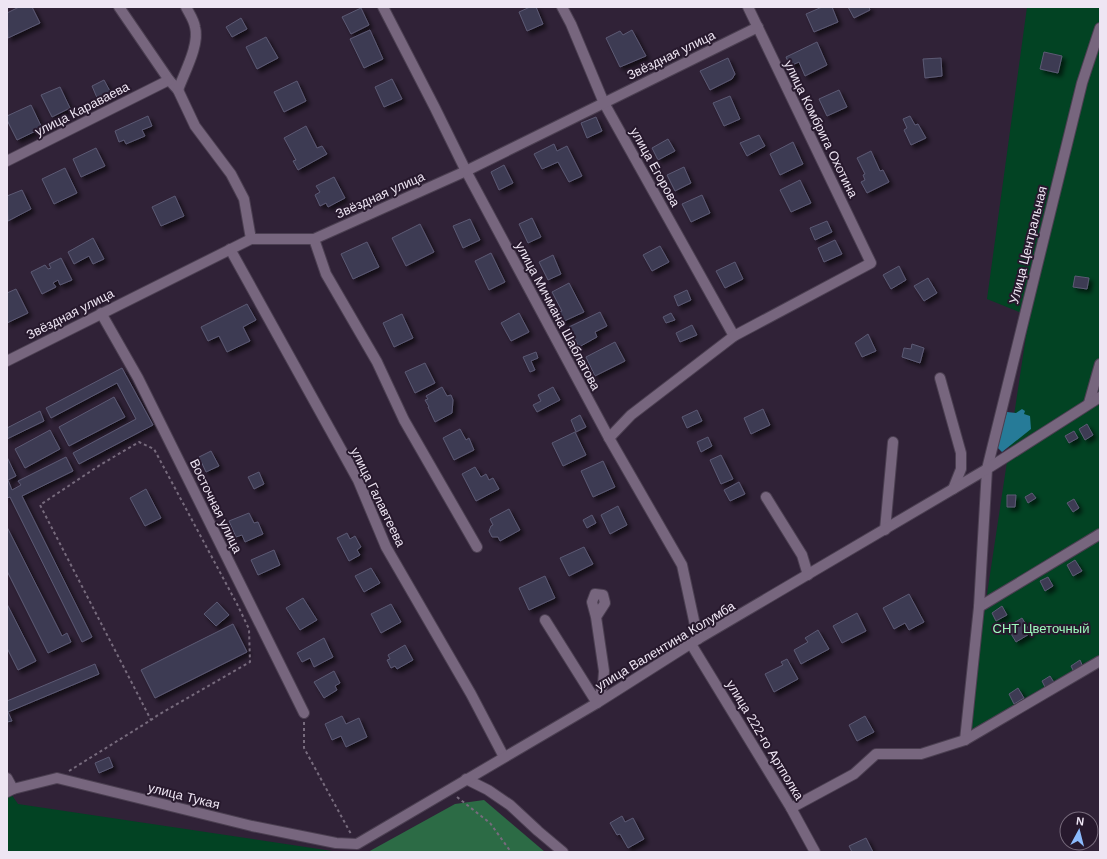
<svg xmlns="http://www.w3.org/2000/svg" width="1107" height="859" font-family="Arial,sans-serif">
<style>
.green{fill:#024323}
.forest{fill:#2c6b45}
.water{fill:#267b98}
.building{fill:#3d3a53;stroke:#5c5a74;filter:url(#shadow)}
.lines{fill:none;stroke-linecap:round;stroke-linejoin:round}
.minor-casing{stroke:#4b3f51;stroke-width:12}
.path{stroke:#776b7d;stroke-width:2;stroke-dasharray:3 3;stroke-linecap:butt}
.minor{stroke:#77667e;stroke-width:10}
.labels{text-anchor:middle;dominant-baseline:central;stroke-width:4;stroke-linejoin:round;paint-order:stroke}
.street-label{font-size:13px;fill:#eee5f3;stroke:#27192d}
.park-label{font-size:13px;fill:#9ffabe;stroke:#27192d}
</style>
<defs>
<filter id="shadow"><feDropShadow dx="3.5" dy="3.5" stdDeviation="2" flood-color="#0009"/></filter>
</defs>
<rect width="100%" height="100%" fill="#302237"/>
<g class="green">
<polygon points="1027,7 1100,7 1100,661 965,740 1029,316 987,299"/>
<polygon points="7,788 18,804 339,852 7,852"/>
</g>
<polygon class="forest" points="484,800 545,852 368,852 455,804"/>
<polygon class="water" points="1022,409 1025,411 1024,414 1030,416 1031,429 1002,452 997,447 1007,412 1016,413"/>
<g class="building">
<polygon points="19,7 32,7 40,23 8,38 7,13"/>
<polygon points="530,7 536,7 543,24 527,31 519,12"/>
<polygon points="822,7 832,7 838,22 814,32 806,14"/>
<polygon points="848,7 869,7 870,10 854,18"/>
<polygon points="361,8 369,25 351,34 342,17"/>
<polygon points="241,18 247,29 232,37 226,27"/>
<polygon points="370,30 383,59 364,68 350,39"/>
<polygon points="632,30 646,56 620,67 606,38 620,31 623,35"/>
<polygon points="266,37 278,58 257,69 246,47"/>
<polygon points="817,42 827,65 805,76 799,62 790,66 786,57"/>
<polygon points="1044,52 1062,56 1058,73 1040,69"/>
<polygon points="728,58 735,74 732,79 710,90 700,71"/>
<polygon points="941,58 942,76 925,78 923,59"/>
<polygon points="392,79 402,99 384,107 375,87"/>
<polygon points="104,80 111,93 98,100 92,86"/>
<polygon points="297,81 306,101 284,112 274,92"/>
<polygon points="60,87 70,108 52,117 41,95"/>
<polygon points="839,90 847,107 827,116 819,99"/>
<polygon points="730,96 740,119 724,126 713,103"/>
<polygon points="31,105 42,128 17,140 7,120 7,116"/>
<polygon points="148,116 152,126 142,130 145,136 126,144 124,140 119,142 115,131"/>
<polygon points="910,116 915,125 918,124 926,138 911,145 904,130 907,128 903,119"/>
<polygon points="596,117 602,131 587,138 581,123"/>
<polygon points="306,126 317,148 322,146 327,154 298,170 293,161 296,160 284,138"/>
<polygon points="759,135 765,146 747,156 740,143"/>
<polygon points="668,139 675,151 658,160 652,148"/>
<polygon points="793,142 803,164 780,175 770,154"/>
<polygon points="554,144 557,151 567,146 582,176 569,182 558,162 542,169 534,154"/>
<polygon points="96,148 105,166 81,177 73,159"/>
<polygon points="871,151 880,171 883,170 889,182 867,193 861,182 865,180 863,175 865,174 857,158"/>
<polygon points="504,165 513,183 499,190 491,172"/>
<polygon points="684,167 691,183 675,191 667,175"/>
<polygon points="65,168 77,193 54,204 42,179"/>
<polygon points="334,177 345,198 328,207 326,203 320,206 315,195 320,192 316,186"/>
<polygon points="800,180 811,203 791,212 780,190"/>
<polygon points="22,190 31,209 8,221 7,196"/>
<polygon points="702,195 710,213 691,222 682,204"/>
<polygon points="175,196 184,216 161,226 152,207"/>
<polygon points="532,218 541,237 528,243 519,224"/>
<polygon points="470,219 480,240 463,248 453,226"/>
<polygon points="827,221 832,232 815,240 810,228"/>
<polygon points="420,224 434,252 406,266 392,238"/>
<polygon points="93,238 104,259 93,264 89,256 74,264 68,252"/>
<polygon points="835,240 842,254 824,262 818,248"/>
<polygon points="367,242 379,267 353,279 341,254"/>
<polygon points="660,246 669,262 652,271 643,255"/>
<polygon points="491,253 505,282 489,290 475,261"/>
<polygon points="553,255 561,274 548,280 539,262"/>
<polygon points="61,258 72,280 60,285 58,280 53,283 56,287 42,294 31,272 45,265 48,269 51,268 49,264"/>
<polygon points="735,262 743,279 725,288 716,271"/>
<polygon points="899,266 906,280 891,289 883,275"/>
<polygon points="1075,276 1089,278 1087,289 1073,287"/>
<polygon points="928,278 937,293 924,301 914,286"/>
<polygon points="569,283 584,312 560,323 555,314 562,311 552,292"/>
<polygon points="16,289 28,313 7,323 7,293"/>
<polygon points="687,290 691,300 678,306 674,296"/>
<polygon points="247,304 256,320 243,327 250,341 227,352 219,336 208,341 201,327"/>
<polygon points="600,312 607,326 595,332 597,337 579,347 569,327"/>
<polygon points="519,313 529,332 511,341 501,323"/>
<polygon points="671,313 675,320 666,323 663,317"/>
<polygon points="402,314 413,338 394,347 383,323"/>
<polygon points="692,325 697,335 680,342 676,333"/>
<polygon points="868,334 876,351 862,357 855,343"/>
<polygon points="615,342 625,361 595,376 586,357"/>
<polygon points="912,344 924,348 920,363 902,357 904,348 911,349"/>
<polygon points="536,352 538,358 531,361 535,370 530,372 523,357"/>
<polygon points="425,363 435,383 415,393 405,372"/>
<polygon points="122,368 153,425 79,464 73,453 136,419 117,383 51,418 46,408"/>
<polygon points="442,387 447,396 451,395 453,400 452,413 435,422 428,407 429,407 425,400 428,399 426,396"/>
<polygon points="553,387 560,400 537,412 533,405 541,401 538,395"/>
<polygon points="114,397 125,417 69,446 59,427"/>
<polygon points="763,409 770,425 751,434 744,418"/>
<polygon points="697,410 702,421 687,428 682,417"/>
<polygon points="40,411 44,421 7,439 7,428"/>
<polygon points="580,415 586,427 576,432 571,420"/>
<polygon points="1087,424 1093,435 1085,440 1079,429"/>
<polygon points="460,429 466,440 469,438 474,450 454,460 443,438"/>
<polygon points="50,430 60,449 25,468 15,449"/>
<polygon points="1074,431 1078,438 1069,443 1065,436"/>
<polygon points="575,432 586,455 563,466 552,443"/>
<polygon points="708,437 712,446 701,452 697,442"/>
<polygon points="211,451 219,466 206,472 199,457"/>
<polygon points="721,455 733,479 721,484 710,460"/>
<polygon points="7,457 16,476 8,480 12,490 21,485 18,481 66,457 73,471 22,496 92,637 82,642 10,497 7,498"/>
<polygon points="603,461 615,487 593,497 581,471"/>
<polygon points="475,467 481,477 486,474 489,480 493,478 499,489 476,501 462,474"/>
<polygon points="259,472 264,484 254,489 248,477"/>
<polygon points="739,482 745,494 730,501 724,490"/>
<polygon points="146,489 161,518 145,526 130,498"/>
<polygon points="1032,493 1036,498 1028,503 1025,497"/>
<polygon points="1007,495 1016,495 1015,507 1007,507"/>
<polygon points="1074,499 1079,508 1073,512 1067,503"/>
<polygon points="618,506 627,525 610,534 601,515"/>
<polygon points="509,509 520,530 500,541 498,537 492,537 489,531 491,526 493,525 490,519"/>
<polygon points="249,513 254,523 258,522 263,534 245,542 242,535 236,537 229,521"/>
<polygon points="592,515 596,523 587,528 583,520"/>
<polygon points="7,527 62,636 67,633 71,642 48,653 7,571"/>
<polygon points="347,533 350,539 355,536 361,547 357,550 360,555 349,561 337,538"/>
<polygon points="584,547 593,564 569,576 560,558"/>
<polygon points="274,550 280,565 258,575 251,560"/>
<polygon points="1075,560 1082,571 1073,576 1067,565"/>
<polygon points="371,568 380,583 364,592 355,576"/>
<polygon points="545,576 555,598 529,610 519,588"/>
<polygon points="1048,577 1053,586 1045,591 1040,581"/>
<polygon points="909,594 924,622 909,630 905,623 894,629 883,608"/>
<polygon points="303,598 317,620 300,630 286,608"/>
<polygon points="217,602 229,615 216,626 204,614"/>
<polygon points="7,604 36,661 18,670 7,648"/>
<polygon points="391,604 401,622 381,633 371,614"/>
<polygon points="1002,606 1007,615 996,621 992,613"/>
<polygon points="857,613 866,631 842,643 833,626"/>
<polygon points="1022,618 1031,633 1016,642 1007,627"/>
<polygon points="233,624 247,652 155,698 141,670"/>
<polygon points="818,630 829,649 801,664 794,650 808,642 805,638"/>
<polygon points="324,638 333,657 314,667 310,658 302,662 297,653"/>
<polygon points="405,645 413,660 397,669 395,666 391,668 387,660 390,659 388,655"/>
<polygon points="787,659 798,679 774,692 765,674 783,665 781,662"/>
<polygon points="1080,660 1083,667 1074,672 1071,666"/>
<polygon points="95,664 99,674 8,712 12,721 7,722 7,701"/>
<polygon points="334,671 340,683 335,686 337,690 324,698 314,682"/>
<polygon points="1050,676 1055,684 1046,689 1042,681"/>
<polygon points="1018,688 1024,698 1014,704 1009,694"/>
<polygon points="342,716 346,724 359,718 367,737 346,747 341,736 332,740 325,724"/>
<polygon points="865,716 874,732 857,741 849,725"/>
<polygon points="109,757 113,767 99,773 95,763"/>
<polygon points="622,816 625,822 633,818 644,839 628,848 620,834 617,835 610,823"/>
<polygon points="866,838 873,852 852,852 849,846"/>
</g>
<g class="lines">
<g class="minor-casing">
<g id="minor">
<polyline points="119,7 169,80 178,90 195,126 231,174 244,199 251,239"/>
<polyline points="383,7 435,108 466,171 609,438 682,565 698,639"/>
<polyline points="562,7 571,24 604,103 734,336"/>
<path d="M178,90C184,73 200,45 195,27C194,20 189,13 186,7"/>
<polyline points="7,161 169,80"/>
<polyline points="314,239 326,274 377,362 404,420 477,547"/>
<polyline points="230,249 358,480 386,547 471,694 504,757"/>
<polyline points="101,313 138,378 304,713"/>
<polyline points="7,361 251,239 314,239 466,171 758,27"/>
<polyline points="940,378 961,453 961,469 953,489"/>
<polyline points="1089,403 1100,364"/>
<polyline points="609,438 631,415 734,336 871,263 748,7"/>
<polyline points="766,497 802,555 808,575"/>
<polyline points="885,530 893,442"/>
<polyline points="979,607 1100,534"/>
<polyline points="545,620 597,703 603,685 604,671 596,617 592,602 595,594 603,595 605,603 596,617"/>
<polyline points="691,644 791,808 815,852"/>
<polyline points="965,740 979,607 987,469 1082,83 1100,28"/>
<polyline points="7,778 13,789"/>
<polyline points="466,779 488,790 510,805 538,831 563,852"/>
<polyline points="7,792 13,789 57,778 252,826 336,843 357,844 597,703 698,639 987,469 1100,397"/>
<polyline points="791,808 854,774 876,754 921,754 965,740 1100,661"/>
</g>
</g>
<g class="path">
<polyline points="304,722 304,748 351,834"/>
<polyline points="69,771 151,720 158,715 250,662 249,629 237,604 154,449 139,442 100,465 40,505 151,720"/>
<polyline points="457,797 490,823 511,852"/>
</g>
<use href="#minor" class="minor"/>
</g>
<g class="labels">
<g class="street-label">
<text transform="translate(671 55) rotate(-26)">Звёздная улица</text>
<text transform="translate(82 109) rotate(-27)">улица Караваева</text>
<text transform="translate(821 129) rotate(64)">улица Комбрига Охотина</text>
<text transform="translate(655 167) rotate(61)">улица Егорова</text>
<text transform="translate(380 195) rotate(-24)">Звёздная улица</text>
<text transform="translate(1028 245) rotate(-76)">Улица Центральная</text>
<text transform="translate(70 314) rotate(-27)">Звёздная улица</text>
<text transform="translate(558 316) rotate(62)">улица Мичмана Шаблатова</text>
<text transform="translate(378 497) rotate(64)">улица Галавтеева</text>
<text transform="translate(216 506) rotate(64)">Восточная улица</text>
<text transform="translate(665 646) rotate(-31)">улица Валентина Колумба</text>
<text transform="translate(765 740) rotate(59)">улица 222-го Артполка</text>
<text transform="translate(184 796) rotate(14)">улица Тукая</text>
</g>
<g class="park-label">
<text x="1041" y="628">СНТ Цветочный</text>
</g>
</g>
<rect width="1107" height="859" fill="none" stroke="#eee5f3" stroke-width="16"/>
<g transform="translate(1079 831) rotate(7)"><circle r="19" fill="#27192d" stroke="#776b7c"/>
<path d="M0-3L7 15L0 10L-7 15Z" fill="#8bbafc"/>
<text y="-6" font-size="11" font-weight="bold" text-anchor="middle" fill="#eee5f3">N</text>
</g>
</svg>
